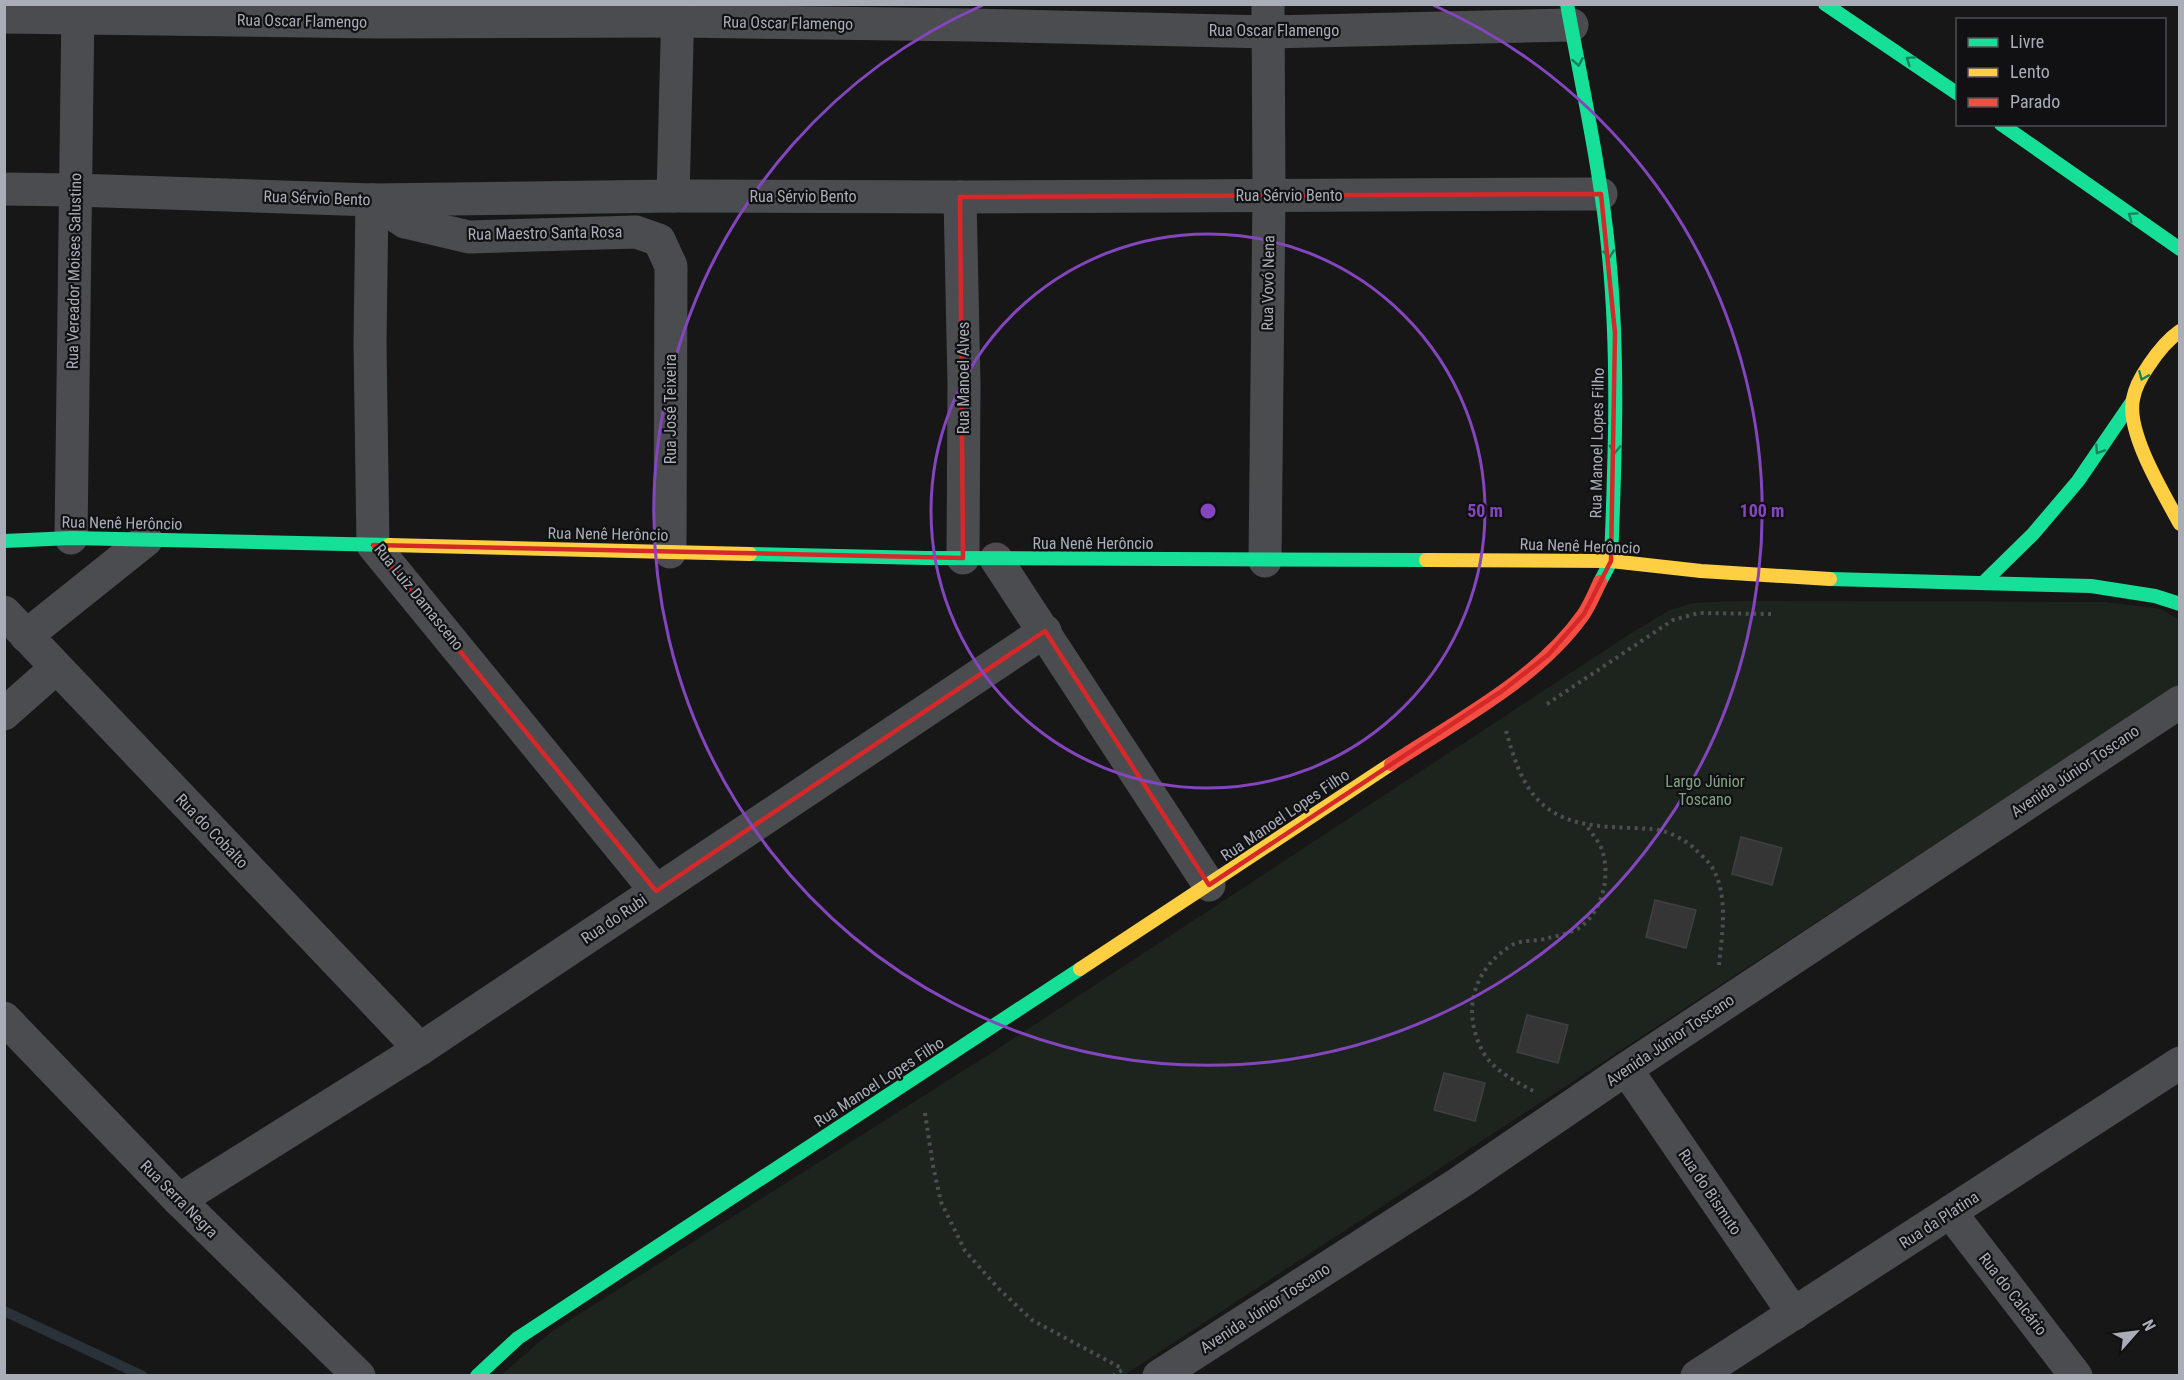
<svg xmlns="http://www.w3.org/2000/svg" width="2184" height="1380" font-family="'Roboto Condensed',sans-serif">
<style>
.green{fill:#1d241e}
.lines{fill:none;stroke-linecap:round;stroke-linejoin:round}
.stream{stroke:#2a3239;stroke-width:10}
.building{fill:#353536;stroke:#3f4043;stroke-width:1.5}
.path{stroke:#4d4e52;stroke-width:4;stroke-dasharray:3 4.5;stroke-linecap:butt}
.street{stroke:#4b4c50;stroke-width:33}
.fast{stroke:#16e098;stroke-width:14}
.slow{stroke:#ffcf43;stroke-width:14}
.jam{stroke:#f24e42;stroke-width:14}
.oneway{stroke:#14835c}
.marked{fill:none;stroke:#d62828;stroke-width:4.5;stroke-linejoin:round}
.ring{fill:none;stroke:#8446be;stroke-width:3}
.labels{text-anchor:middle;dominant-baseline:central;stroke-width:4.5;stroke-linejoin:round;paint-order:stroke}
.street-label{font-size:16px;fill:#a8adb8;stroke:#111113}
.park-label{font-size:16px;fill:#7fa381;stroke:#111113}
.centre{fill:#8446be;stroke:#111113;stroke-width:3}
.ring-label{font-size:18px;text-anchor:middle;font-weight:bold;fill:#8446be;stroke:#111113;stroke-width:4.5;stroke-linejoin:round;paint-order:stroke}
</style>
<rect width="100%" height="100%" fill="#171717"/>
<polygon class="green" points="1737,601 2106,602 2161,609 2179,620 2179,685 1124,1375 500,1376 551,1332 993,1052 1630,634 1668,611 1693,603"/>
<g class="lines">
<polyline class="stream" points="4,1311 143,1376"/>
</g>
<g class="building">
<polygon points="1741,837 1782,848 1772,885 1732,874"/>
<polygon points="1655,900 1696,910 1686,948 1646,937"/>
<polygon points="1527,1015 1568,1025 1558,1063 1517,1052"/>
<polygon points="1444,1073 1485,1083 1475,1121 1434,1110"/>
</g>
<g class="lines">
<g class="path">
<polyline points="1547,704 1673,620 1699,613 1771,614"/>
<path d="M1506,731C1513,755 1521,783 1539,801C1569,831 1614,826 1652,829C1667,830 1686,840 1696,850C1701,855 1708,861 1712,867C1729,896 1722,933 1719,965"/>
<path d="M1533,1091C1515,1081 1493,1070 1483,1052C1461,1011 1473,969 1512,945C1523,939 1537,942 1548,938C1558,936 1571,933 1579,928C1602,912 1610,879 1603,853C1601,844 1592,834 1587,826"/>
<polyline points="925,1113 933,1166 941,1202 965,1251 999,1289 1032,1320 1123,1369"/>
<polyline points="1113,1376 1125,1368"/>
</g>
<g class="street">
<polyline points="4,17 379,22 678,21 972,25 1269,32 1572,25"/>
<polyline points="4,189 75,190 372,200 673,196 960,197 1601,194"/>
<polyline points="673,196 678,4"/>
<polyline points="960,197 964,384 963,558"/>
<polyline points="372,200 370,343 373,545 656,891"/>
<polyline points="372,200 405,222 469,237 636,232 659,240 671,266 670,552"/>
<polyline points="71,538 78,4"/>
<polyline points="996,559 1209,885"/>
<polyline points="1265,561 1269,194 1268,4"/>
<polyline points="4,612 420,1049"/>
<polyline points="26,636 146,540"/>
<polyline points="4,714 56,668"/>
<polyline points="4,1018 179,1200 359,1376"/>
<polyline points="1626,1069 1794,1314"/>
<polyline points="179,1200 420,1049 1045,631"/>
<polyline points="1950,1212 2076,1376"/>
<polyline points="1159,1376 1462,1181 1626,1069 2180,702"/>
<polyline points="1697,1376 2180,1063"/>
</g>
<g class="fast">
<path d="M1567,4C1582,87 1601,171 1609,256C1619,358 1615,459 1611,561L1600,582"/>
<polyline points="1825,4 1958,94"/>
<polyline points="2001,124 2180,249"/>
<polyline points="4,541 71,538 389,545"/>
<polyline points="750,554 925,558 1426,560"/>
<polyline points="1830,579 2091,586 2155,596 2180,604"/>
<polyline points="1984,582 2033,534 2078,481 2132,402"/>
<polyline points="477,1376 518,1338 1080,969"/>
</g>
<g class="slow">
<path d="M2180,331C2167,340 2157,353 2149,365C2142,375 2135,387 2133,399C2126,433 2164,494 2180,524"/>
<polyline points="389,545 750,554"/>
<polyline points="1426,560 1611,561 1701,571 1830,579"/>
<polyline points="1080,969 1391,764"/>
</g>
<path class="jam" d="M1391,764C1456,721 1538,679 1583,615C1590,605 1595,592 1600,582"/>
</g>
<defs><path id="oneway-chevron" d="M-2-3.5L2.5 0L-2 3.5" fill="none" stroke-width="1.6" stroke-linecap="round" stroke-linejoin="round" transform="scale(1.5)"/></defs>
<g class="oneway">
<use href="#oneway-chevron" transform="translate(1910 60) rotate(-145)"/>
<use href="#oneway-chevron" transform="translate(1578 62) rotate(80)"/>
<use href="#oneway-chevron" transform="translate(2132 216) rotate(-145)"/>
<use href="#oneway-chevron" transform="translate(1609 254) rotate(84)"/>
<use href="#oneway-chevron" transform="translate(2143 376) rotate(113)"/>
<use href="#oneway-chevron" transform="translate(1615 449) rotate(92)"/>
<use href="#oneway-chevron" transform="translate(2099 450) rotate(124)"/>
</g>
<path class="marked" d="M1601,194L1615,333L1611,561L1584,614L1548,655L1502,691L1209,885L1045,631L656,891L373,545L963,558L960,197Z"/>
<g class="ring">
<circle cx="1208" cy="511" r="277"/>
<path d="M1433 5A554 554 0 1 1 983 5"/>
</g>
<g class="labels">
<g class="street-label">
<text transform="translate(302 21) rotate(1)">Rua Oscar Flamengo</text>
<text transform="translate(788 23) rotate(1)">Rua Oscar Flamengo</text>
<text x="1274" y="30">Rua Oscar Flamengo</text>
<text x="1289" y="195">Rua Sérvio Bento</text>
<text x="803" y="196">Rua Sérvio Bento</text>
<text transform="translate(317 198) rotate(2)">Rua Sérvio Bento</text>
<text transform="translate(545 233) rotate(-1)">Rua Maestro Santa Rosa</text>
<text transform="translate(74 271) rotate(-89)">Rua Vereador Moises Salustino</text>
<text transform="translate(1268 283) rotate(-89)">Rua Vovó Nena</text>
<text transform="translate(963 378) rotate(-90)">Rua Manoel Alves</text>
<text transform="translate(670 409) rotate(-90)">Rua José Teixeira</text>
<text transform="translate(1597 443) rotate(-89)">Rua Manoel Lopes Filho</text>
<text transform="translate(122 523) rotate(1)">Rua Nenê Herôncio</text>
<text transform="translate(608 534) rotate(1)">Rua Nenê Herôncio</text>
<text x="1093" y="543">Rua Nenê Herôncio</text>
<text transform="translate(1580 546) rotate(2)">Rua Nenê Herôncio</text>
<text transform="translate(419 597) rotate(51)">Rua Luiz Damasceno</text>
<text transform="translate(2075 771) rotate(-34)">Avenida Júnior Toscano</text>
<text transform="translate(1285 815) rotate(-34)">Rua Manoel Lopes Filho</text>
<text transform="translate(212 831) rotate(46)">Rua do Cobalto</text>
<text transform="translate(614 919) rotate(-34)">Rua do Rubi</text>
<text transform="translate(1670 1040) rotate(-34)">Avenida Júnior Toscano</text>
<text transform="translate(879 1082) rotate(-33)">Rua Manoel Lopes Filho</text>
<text transform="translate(1710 1192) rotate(56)">Rua do Bismuto</text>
<text transform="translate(179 1199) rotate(45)">Rua Serra Negra</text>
<text transform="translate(1939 1220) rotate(-33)">Rua da Platina</text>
<text transform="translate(2013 1294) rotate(52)">Rua do Calcário</text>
<text transform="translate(1265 1308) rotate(-33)">Avenida Júnior Toscano</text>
</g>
<g class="park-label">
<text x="1705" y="781">Largo Júnior<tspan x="1705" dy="18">Toscano</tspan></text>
</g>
</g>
<circle cx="1208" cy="511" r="9" class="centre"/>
<g class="ring-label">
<text x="1485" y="517">50 m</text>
<text x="1762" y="517">100 m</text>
</g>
<rect width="2184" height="1380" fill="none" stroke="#a8adb8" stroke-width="12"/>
<rect x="1956" y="18" width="210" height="108" fill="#111113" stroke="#4d4f55" stroke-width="1.5"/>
<rect x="1968" y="38" width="30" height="9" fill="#16e098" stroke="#4d4f55" stroke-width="1.5"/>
<text x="2010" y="48" font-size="18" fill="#a8adb8">Livre</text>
<rect x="1968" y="68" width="30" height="9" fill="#ffcf43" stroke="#4d4f55" stroke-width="1.5"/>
<text x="2010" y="78" font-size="18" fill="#a8adb8">Lento</text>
<rect x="1968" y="98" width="30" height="9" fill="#f24e42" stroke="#4d4f55" stroke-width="1.5"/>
<text x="2010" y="108" font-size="18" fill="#a8adb8">Parado</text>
<g transform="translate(2136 1332) rotate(62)" stroke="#111113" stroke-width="4.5" paint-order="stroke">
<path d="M0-4.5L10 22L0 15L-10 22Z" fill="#a8adb8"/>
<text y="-9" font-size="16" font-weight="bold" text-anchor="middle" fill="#a8adb8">N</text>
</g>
</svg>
